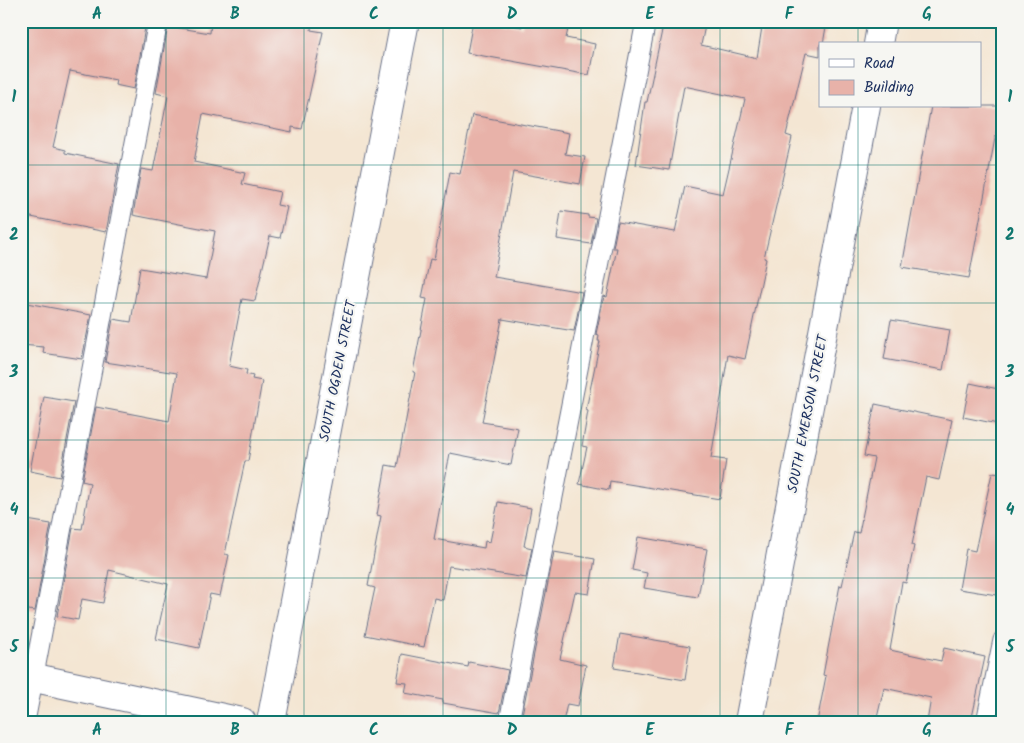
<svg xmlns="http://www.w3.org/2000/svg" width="1024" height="743" font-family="Kalam,sans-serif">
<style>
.building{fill:#e8b2a9}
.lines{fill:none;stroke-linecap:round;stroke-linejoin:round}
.service-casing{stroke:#676f87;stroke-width:21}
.minor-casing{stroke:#676f87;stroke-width:30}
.tertiary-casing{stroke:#676f87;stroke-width:30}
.service{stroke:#fff;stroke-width:19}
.minor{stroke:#fff;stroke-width:28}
.tertiary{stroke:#fff;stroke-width:28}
.grid{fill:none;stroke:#0f766e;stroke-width:1;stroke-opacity:0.55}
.labels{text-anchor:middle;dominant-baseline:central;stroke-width:4.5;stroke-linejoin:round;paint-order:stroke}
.street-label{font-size:14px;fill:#1b2f5e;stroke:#f6f6f2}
.neatline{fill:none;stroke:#0f766e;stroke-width:2}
.grid-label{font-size:16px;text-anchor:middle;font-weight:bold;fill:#0f766e}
</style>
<rect width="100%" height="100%" fill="#f6f6f2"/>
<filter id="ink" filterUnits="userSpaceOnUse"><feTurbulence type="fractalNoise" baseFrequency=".02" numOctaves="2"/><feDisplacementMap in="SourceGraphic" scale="10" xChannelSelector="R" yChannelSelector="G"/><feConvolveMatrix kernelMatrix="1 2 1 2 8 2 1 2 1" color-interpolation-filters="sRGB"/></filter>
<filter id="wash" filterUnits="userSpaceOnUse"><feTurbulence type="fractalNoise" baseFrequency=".0096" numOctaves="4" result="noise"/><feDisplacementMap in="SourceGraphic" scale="20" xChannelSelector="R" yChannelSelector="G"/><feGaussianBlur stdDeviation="1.12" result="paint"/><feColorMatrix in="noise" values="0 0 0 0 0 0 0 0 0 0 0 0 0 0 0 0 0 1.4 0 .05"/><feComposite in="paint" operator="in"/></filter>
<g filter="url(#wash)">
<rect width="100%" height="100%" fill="#f4e6d3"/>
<g id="blocks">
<g class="building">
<polygon points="21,21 146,22 134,89 115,85 116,80 70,71 53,147 65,150 65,153 119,164 106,232 21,215"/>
<polygon points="211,21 312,21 311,30 323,32 302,129 292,127 292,132 203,114 194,162 245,173 242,184 280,192 277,205 287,207 280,238 270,236 255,301 242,299 229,366 247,370 246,374 253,376 252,379 262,381 248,461 245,461 225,554 229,555 220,596 210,594 199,648 156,639 168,584 109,570 103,603 82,599 78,620 57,616 73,528 82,529 90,483 82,481 96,407 169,421 177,373 105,362 113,319 131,322 140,268 206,279 215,231 133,215 141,169 153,171 168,96 156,93 168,26 210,33"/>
<polygon points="473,21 489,21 522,27 523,21 550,21 569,25 566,38 595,44 589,75 467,53"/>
<polygon points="664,21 706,21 701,45 757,58 763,21 827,21 823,44 820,44 820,56 806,53 786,135 792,137 764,258 766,259 745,359 728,355 711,458 726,460 720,499 610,481 609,490 579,484 587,447 582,446 588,411 586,410 600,341 598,341 599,335 596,334 604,296 607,297 617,248 613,248 618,222 675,232 685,186 723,194 745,99 684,86 669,170 636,165 645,102 647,102"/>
<polygon points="931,106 1001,106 969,278 902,267"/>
<polygon points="472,115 569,133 565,154 585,157 580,184 513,172 494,277 582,292 574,331 502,319 482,422 518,428 511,465 450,453 434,539 484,548 485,541 490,542 498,502 531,508 524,546 532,548 526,578 449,566 443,600 434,598 424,647 365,635 375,588 368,586 381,516 377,515 386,465 397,467 415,372 413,372 427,299 422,298 430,259 434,260 450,172 460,174"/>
<polygon points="561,211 588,215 588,217 596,218 591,244 557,239"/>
<polygon points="21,302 91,315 82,359 43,353 44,347 21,345"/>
<polygon points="891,320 950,330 943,370 884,359"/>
<polygon points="970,383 1003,390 1003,425 963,417"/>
<polygon points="44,397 74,402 60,477 30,471"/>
<polygon points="875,404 952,420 939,480 926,477 912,545 914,546 906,583 902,582 890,650 941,661 944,648 985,657 971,722 927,722 931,698 884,688 876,722 817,722 826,676 823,675 840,585 842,586 854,532 859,533 874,458 864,456"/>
<polygon points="992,473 1003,474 1003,561 997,595 959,589 966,549 975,551"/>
<polygon points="21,519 51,524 35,611 21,609"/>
<polygon points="638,537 707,549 698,597 644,588 647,573 632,570"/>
<polygon points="554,552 595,559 589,594 575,592 560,659 586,665 578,706 567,704 563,722 522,715"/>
<polygon points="620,634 690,646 685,680 614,668"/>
<polygon points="402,654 468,667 469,662 508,670 499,713 443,703 443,700 405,693 407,683 397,682"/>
</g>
</g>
</g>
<g filter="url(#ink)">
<use href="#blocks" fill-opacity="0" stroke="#676f87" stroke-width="1"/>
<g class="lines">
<g class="service-casing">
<g id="service">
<polyline points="25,722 158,21"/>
<polyline points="509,722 646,21"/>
<polyline points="986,722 1003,640"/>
</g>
</g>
<g class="minor-casing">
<g id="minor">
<polyline points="21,675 242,722"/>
<polyline points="271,722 405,21"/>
</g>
</g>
<g class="tertiary-casing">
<g id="tertiary">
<polyline points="878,44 882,21"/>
<polyline points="749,722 866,106"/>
</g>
</g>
<use href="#service" class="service"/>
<use href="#minor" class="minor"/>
<use href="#tertiary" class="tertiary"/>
</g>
</g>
<path class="grid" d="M166,21V722M304,21V722M443,21V722M581,21V722M720,21V722M858,21V44M858,106V722M21,165H1003M21,303H1003M21,440H1003M21,578H1003"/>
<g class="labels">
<g class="street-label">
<text transform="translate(338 371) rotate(-79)">SOUTH OGDEN STREET</text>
<text transform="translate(808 414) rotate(-79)">SOUTH EMERSON STREET</text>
</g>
</g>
<rect width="1024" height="743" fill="none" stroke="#f6f6f2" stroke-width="55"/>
<rect x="819" y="42" width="162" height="65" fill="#f6f6f2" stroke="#9ea6b7"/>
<rect x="829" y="59" width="25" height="8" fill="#ffffff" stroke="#9ea6b7"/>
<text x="864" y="68" font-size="15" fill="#1b2f5e">Road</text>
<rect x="829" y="80" width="25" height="15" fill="#e8b2a9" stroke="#9ea6b7"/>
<text x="864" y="92" font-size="15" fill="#1b2f5e">Building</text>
<rect x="28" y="28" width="968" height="688" class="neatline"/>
<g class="grid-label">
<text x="97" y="19">A</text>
<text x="235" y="19">B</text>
<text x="374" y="19">C</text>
<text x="512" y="19">D</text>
<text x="650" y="19">E</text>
<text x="789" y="19">F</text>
<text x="927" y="19">G</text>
<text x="14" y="102">1</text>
<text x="1010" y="102">1</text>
<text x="14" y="240">2</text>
<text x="1010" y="240">2</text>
<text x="14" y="377">3</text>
<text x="1010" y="377">3</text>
<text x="14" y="515">4</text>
<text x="1010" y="515">4</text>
<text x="14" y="652">5</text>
<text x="1010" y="652">5</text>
<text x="97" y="735">A</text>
<text x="235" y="735">B</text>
<text x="374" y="735">C</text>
<text x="512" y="735">D</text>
<text x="650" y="735">E</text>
<text x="789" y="735">F</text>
<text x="927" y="735">G</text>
</g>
</svg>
